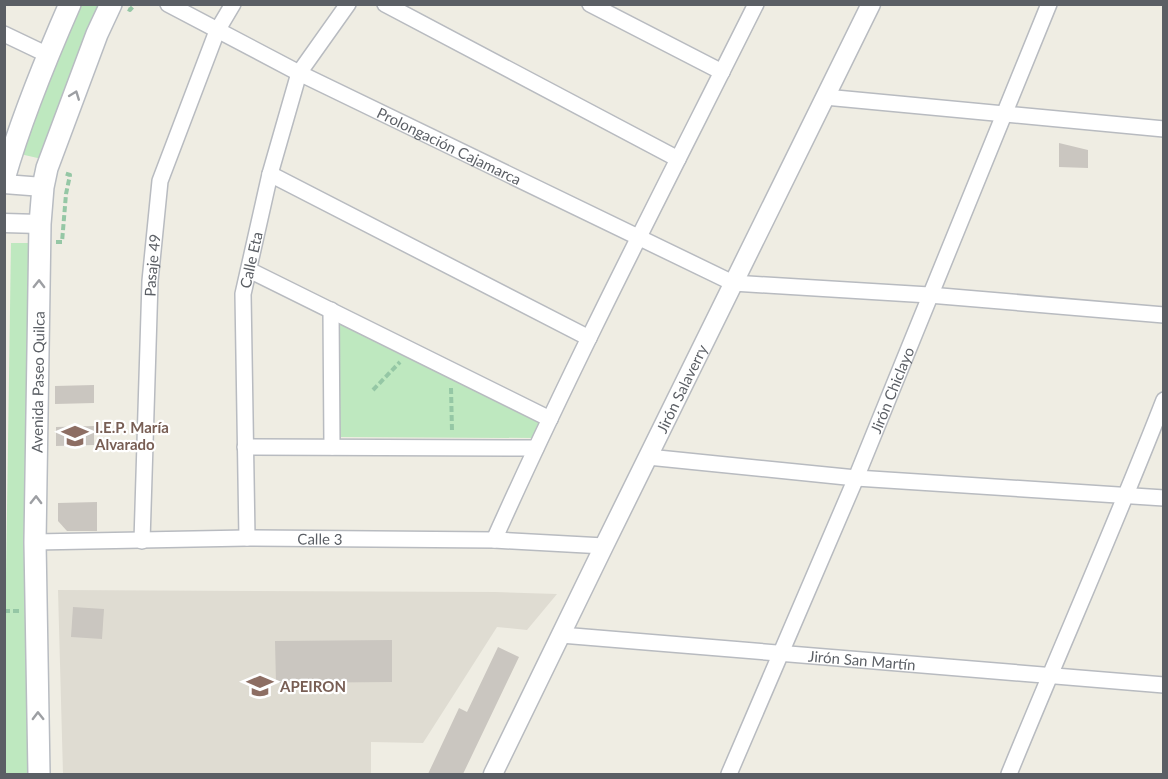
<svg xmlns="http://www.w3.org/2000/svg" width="1168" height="779" font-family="Lato,sans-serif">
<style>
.education{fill:#dfdcd2}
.green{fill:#bee8bf}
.building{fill:#cac6c0}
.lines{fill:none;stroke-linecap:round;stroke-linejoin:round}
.minor-casing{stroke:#b8bbc0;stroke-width:18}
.tertiary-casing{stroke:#b8bbc0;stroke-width:21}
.secondary-casing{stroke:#b8bcc2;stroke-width:24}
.path{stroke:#95c7a5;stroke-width:4;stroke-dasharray:6 3;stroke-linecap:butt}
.minor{stroke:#fff;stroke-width:15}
.tertiary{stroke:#fff;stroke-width:18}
.secondary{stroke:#fff;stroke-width:21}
.oneway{stroke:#9d9fa3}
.labels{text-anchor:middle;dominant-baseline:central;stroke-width:4.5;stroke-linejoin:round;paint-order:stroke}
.street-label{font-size:15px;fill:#5b5f65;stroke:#fff}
.education-label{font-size:15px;font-weight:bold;fill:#785e54;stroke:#fff;text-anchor:start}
</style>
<rect width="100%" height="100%" fill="#efede3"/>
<polygon class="education" points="58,590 495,592 557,594 527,630 497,627 423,743 371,742 371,774 63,774"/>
<g class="green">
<polygon points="78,5 99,5 42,159 20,154"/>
<polygon points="11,243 31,243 30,774 5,773 5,645"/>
<polygon points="340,320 540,422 534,438 339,437"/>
</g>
<g class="building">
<polygon points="1059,143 1088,150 1088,168 1059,167"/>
<polygon points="94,385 94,403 55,404 55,386"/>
<polygon points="94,426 94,445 56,446 56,427"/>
<polygon points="97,502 97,531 67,531 58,521 58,503"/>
<polygon points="73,607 104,609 102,639 71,637"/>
<polygon points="392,640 392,682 276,683 275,641"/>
<polygon points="498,647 519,657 463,774 428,774 459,708 467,712"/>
</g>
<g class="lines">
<g class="minor-casing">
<g id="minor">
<path id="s1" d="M168,4L299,73L733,283L929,295L1164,315"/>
<polyline points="385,4 678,159"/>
<polyline points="590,4 722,72"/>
<polyline points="4,34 48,55"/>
<polyline points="825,97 1164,129"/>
<polyline points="270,174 589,338"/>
<polyline points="249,270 550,419"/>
<polyline points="331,310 332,447"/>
<polyline points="245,447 536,448"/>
<polyline points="648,457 856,478 1164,498"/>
<path id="s2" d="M247,538L243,294L270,174L299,73L348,4"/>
<path d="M494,540C575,359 667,182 756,4"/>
<path id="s3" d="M142,541L150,281L160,181L217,31L233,4"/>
<path id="s4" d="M35,542L247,538L494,540L604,546"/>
<path id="s5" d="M561,635L1164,685"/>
<path id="s6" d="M729,774L856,478L1049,4"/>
<path d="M1009,774C1060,649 1115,526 1164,400"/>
</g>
</g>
<g class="tertiary-casing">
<g id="tertiary">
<polyline points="4,184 43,187"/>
<polyline points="4,223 40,224"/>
<path id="s7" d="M493,774L604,546L871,4"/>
</g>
</g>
<g class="secondary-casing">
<g id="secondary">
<path d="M4,179C21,119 45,61 70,4"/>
<path id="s8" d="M39,774L35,542L40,224L43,187L47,168L97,34L111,4"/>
</g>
</g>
<g class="path">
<polyline points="128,9 130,10 135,4"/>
<polyline points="56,242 62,242 66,194 70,175 64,173"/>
<polyline points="451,388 452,431"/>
<polyline points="373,390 400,362"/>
<polyline points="4,611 19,611"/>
</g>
<use href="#minor" class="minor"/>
<use href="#tertiary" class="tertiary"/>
<use href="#secondary" class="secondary"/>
</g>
<defs><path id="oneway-chevron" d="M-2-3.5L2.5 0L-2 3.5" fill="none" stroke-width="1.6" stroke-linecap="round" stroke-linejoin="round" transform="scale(1.5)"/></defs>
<g class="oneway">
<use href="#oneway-chevron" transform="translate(75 95) rotate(-69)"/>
<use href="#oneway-chevron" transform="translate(39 284) rotate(-89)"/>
<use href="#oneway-chevron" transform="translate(36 500) rotate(-89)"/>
<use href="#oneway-chevron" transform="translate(38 716) rotate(-91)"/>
</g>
<defs>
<g id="school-bare" transform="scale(2.07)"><path d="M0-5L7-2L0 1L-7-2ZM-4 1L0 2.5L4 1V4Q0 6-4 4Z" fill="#8d6e63" stroke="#fff" stroke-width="2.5" paint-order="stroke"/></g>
<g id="university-bare" transform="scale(2.07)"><path d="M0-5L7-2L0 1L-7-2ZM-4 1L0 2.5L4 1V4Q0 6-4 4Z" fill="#8d6e63" stroke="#fff" stroke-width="2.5" paint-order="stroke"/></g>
</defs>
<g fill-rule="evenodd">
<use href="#school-bare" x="75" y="436"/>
<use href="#university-bare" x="260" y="686"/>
</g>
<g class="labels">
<g class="street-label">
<text stroke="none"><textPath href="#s1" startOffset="315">Prolongación Cajamarca</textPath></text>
<text stroke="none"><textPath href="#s2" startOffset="279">Calle Eta</textPath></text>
<text stroke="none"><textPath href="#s3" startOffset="276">Pasaje 49</textPath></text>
<text stroke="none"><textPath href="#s8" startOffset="392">Avenida Paseo Quilca</textPath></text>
<text stroke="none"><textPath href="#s7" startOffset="429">Jirón Salaverry</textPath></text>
<text stroke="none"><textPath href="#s6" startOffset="417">Jirón Chiclayo</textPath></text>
<text stroke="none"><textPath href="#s4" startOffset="285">Calle 3</textPath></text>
<text stroke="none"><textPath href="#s5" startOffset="302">Jirón San Martín</textPath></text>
</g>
<g class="education-label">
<text x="95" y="427">I.E.P. María<tspan x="95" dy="17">Alvarado</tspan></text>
<text x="280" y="686">APEIRON</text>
</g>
</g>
<rect width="1168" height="779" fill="none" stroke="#5b5f65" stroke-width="12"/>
</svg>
